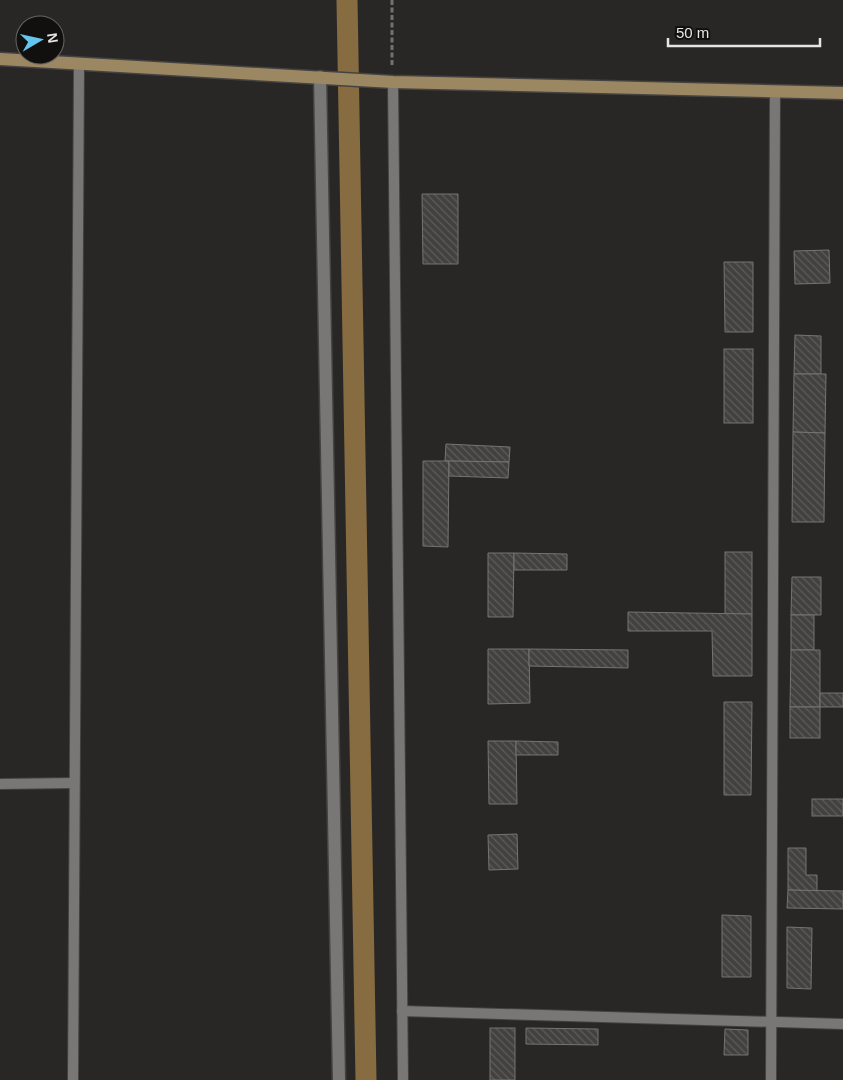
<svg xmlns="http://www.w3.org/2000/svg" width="843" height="1080" font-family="Helvetica,sans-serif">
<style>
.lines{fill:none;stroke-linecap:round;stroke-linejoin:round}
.canal{stroke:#876c41;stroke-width:21}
.building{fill:url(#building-back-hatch);stroke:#767471}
.lane-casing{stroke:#454341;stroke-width:12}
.street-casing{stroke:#454341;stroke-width:15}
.secondary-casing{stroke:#454341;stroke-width:15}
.path{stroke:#73716f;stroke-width:3;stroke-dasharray:5 2.5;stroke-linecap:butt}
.lane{stroke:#797775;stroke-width:10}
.street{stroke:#797775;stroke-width:12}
.secondary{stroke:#9c8763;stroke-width:12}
</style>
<defs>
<pattern id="building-back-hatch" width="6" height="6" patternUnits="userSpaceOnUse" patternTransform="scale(1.25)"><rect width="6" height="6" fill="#43413f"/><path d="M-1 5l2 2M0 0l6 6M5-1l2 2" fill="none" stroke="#5e5c5b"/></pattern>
</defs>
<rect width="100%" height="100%" fill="#292725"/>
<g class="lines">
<polyline class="canal" points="347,0 366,1080"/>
</g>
<g class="building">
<polygon points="422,194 458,194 458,264 423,264"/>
<polygon points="829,250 830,283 795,284 794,251"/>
<polygon points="724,262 753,262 753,332 725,332"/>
<polygon points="795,335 821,336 821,374 794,374"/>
<rect x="724" y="349" width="29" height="74"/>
<polygon points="794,374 826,374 825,433 793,432"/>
<polygon points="793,432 825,433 824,522 792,522"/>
<polygon points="446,444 510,447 509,462 445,461"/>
<polygon points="423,461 449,461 448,547 423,546"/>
<polygon points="449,461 509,462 508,478 449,476"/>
<rect x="725" y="552" width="27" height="62"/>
<polygon points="488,553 514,553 513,617 488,617"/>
<polygon points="514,553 567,554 567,570 514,570"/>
<polygon points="792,577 821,577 821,615 791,615"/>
<polygon points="628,612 752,614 752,676 713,676 712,631 628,631"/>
<rect x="791" y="615" width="23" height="35"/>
<polygon points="488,649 529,649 530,703 488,704"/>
<polygon points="529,649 628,650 628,668 529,666"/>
<polygon points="791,650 820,650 820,707 790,707"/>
<rect x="820" y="693" width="23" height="14"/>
<polygon points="724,702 752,702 751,795 724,795"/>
<rect x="790" y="707" width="30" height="31"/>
<polygon points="488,741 516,741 517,804 489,804"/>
<polygon points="516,741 558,742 558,755 516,755"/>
<rect x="812" y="799" width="31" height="17"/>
<polygon points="517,834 518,869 489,870 488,835"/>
<polygon points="788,848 806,848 806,875 817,875 817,891 788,890"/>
<polygon points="788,890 843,891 843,909 787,908"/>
<polygon points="722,915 751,916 751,977 722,977"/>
<polygon points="787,927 812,928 811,989 787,988"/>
<rect x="490" y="1028" width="25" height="52"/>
<polygon points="526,1028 598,1029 598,1045 526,1044"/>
<polygon points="725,1029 748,1030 748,1055 724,1055"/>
</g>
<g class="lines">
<g class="lane-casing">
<g id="lane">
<polyline points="393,82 403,1080"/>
<polyline points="0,784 73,783"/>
<polyline points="402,1011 843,1024"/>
<polyline points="73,1080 79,64"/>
<polyline points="771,1080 775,91"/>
</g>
</g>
<g class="street-casing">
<polyline id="street" points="320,77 339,1080"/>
</g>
<g class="secondary-casing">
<polyline id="secondary" points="0,59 393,82 843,93"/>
</g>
<polyline class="path" points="392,0 392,66"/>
<use href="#lane" class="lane"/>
<use href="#street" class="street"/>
<use href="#secondary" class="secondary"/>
</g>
<g transform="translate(40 40) rotate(81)"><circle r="24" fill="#11100f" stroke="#666564"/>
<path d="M0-4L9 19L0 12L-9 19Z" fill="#64c5ee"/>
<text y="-8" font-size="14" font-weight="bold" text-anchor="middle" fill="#e6e5e3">N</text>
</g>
<path d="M668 38v8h152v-8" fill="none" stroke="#e6e5e3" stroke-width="2.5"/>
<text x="676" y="38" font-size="15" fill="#e6e5e3" stroke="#11100f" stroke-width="4" paint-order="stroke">50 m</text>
</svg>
